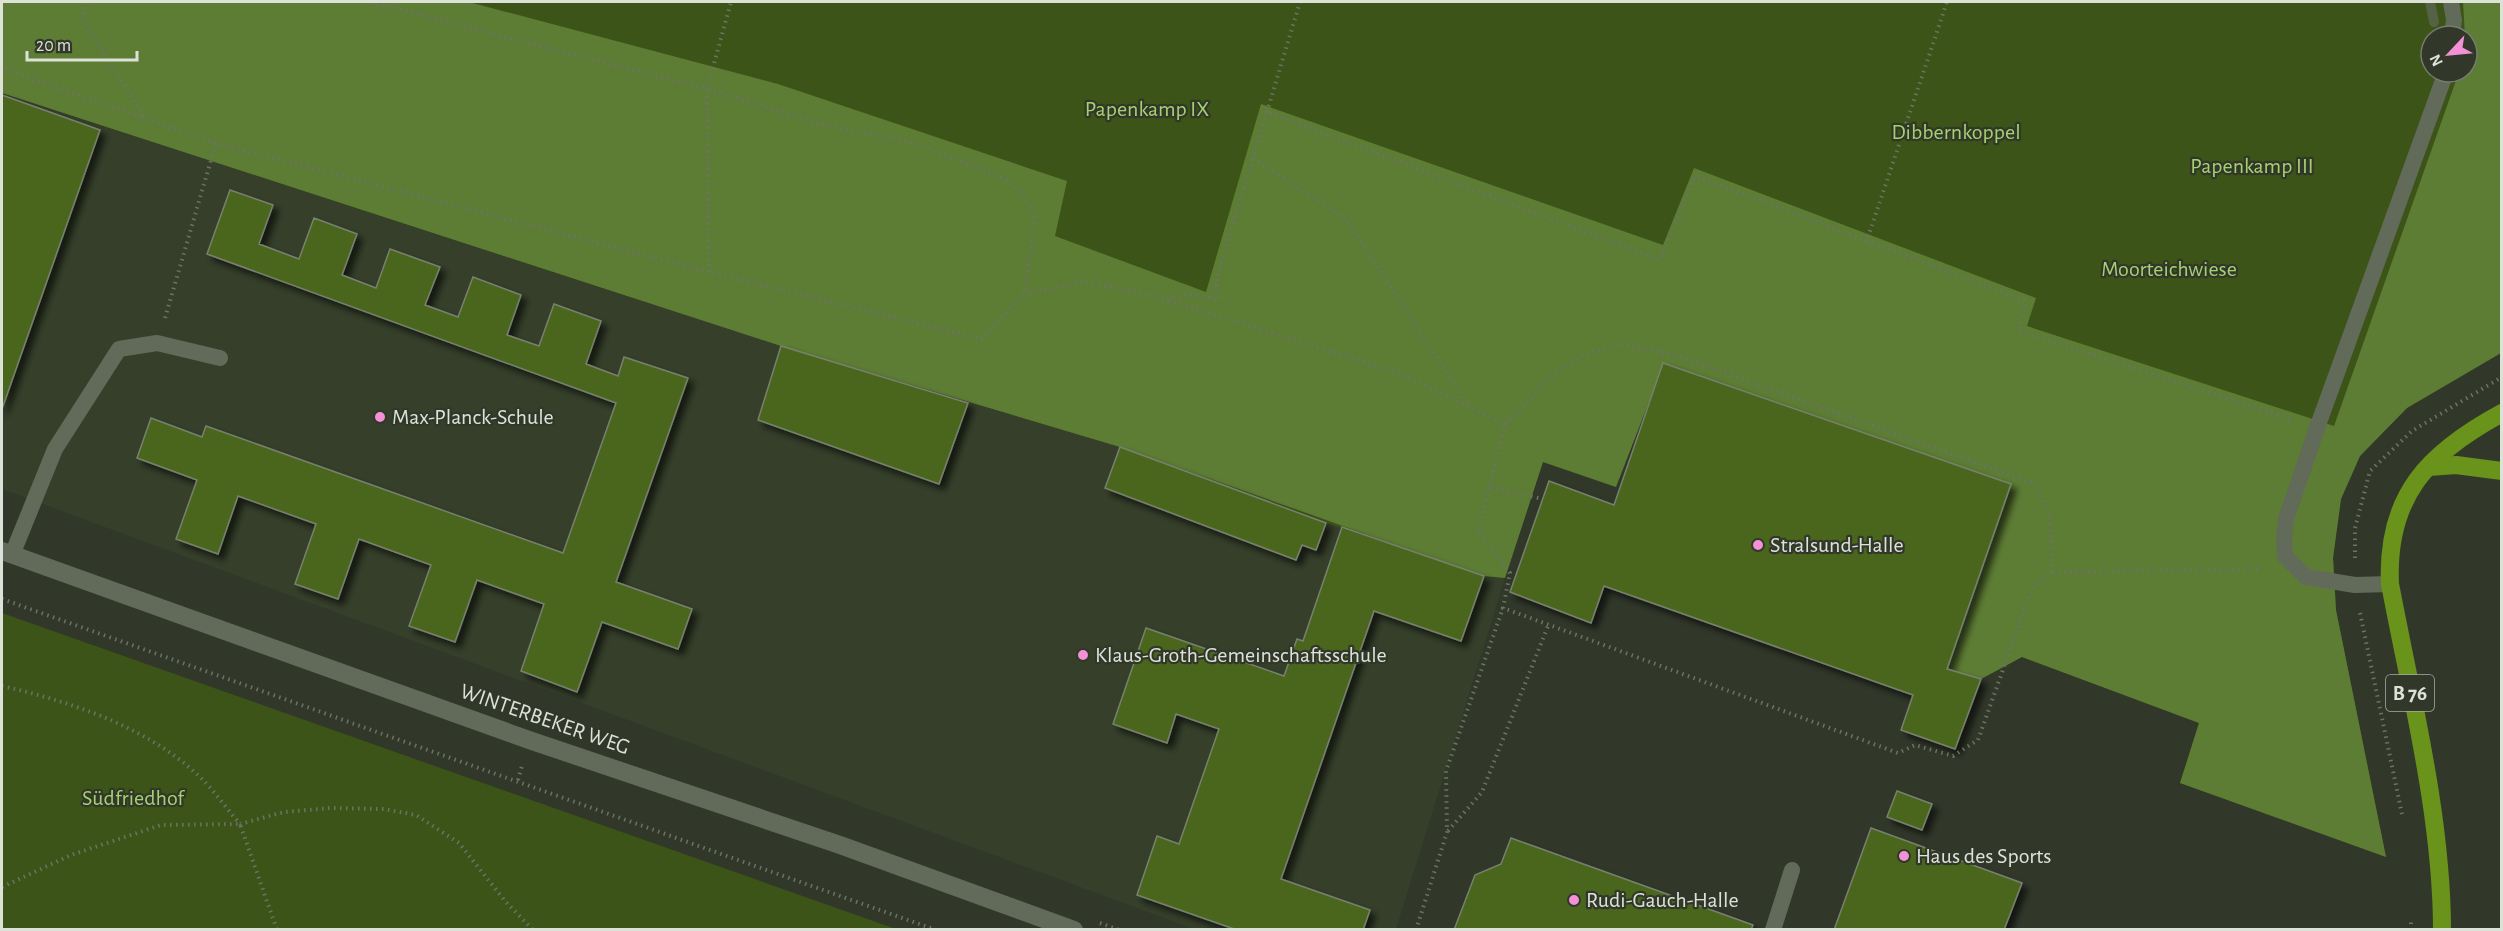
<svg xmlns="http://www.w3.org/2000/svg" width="2503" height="931" font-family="'Alegreya Sans',sans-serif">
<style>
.built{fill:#353f2a}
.green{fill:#3c5417;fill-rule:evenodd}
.forest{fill:#5d7c34}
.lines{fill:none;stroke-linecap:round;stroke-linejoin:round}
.stream{stroke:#566245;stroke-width:10}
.building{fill:#49661c;stroke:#788170;stroke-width:1.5;filter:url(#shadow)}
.path{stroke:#6c7366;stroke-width:4;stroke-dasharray:1.5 4.5;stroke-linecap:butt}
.service{stroke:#626a59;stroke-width:16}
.minor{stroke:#626a59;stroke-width:18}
.trunk{stroke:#6a931c;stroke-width:18}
.poi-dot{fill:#f391d6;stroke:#31382a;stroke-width:2}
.labels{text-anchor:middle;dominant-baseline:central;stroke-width:4.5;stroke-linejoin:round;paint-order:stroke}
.shield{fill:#31382a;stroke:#a9afa4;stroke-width:1.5}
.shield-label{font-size:21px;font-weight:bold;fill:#dde2d9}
.park-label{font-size:22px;fill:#a6d16f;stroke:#31382a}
.poi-label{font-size:22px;fill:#dde2d9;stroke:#31382a;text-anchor:start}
.street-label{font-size:22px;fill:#dde2d9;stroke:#31382a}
</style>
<defs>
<filter id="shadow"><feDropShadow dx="5.5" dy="5.5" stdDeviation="3" flood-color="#0009"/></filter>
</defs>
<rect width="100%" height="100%" fill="#31382a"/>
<polygon class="built" points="2,93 781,346 1120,447 1326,523 1484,576 1505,578 1396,929 1194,929 2,489"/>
<g class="green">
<path d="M2,2H2501V353L2407,408L2360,456L2341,499L2333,558L2336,610L2386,857L2180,783L2199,723L2022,657L1981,679L1947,669L2011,484L1664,363L1616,487L1543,462L1505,578L1484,576L1326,523L1120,447L781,346L2,93ZM2431,36H2467V72H2431Z"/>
<polygon points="2,613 896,929 2,929"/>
</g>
<polygon class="forest" points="2,2 469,2 778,84 1067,181 1055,236 1206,292 1261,104 1663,245 1694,168 2036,298 2027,326 2334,426 2459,72 2467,72 2463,2 2501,2 2501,353 2407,408 2360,456 2341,499 2333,558 2336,610 2386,857 2180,783 2199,723 2022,657 1981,679 1947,669 2011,484 1664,363 1616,487 1543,462 1505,578 1484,576 1120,447 781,346 2,93"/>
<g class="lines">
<polyline class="stream" points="2430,2 2434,22"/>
</g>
<g class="building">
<polygon points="2,95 100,130 2,409"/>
<polygon points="230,190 273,205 259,244 299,259 314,218 357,234 342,275 376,288 390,249 440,267 425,305 458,317 473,277 521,295 507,335 539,346 554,304 601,321 586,364 618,376 624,357 688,378 616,582 692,609 678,649 602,622 577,692 521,671 544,604 477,580 455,642 409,626 431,565 359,539 338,599 295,584 316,524 238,496 218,554 176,539 197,480 137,458 151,418 202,437 206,426 563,553 616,403 207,254"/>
<polygon points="781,346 968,403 939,484 758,420"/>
<polygon points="1663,363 2011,484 1947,669 1981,679 1955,749 1901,730 1913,695 1604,586 1591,623 1510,592 1549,481 1614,505"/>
<polygon points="1120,447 1326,523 1316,550 1302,545 1296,560 1105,488"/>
<polygon points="1342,527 1484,576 1461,641 1374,611 1281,879 1370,910 1363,930 1237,930 1137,895 1157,836 1179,844 1219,729 1176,714 1167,743 1113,724 1146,628 1284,676 1297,639 1303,641"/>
<polygon points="1897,791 1932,804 1922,830 1887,817"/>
<polygon points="1871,828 2022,883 2004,930 1834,930"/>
<polygon points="1511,838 1753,925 1751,930 1454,930 1475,875 1501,864"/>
</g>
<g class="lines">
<g class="path">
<polyline points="87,2 82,19 145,118"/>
<polyline points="371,2 707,89 825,125 912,142 1009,181 1027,199 1035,221 1024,294"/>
<polyline points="2,63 7,70 216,143 709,272 982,339 1024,294 1083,282 1148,294 1396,372 1505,424 1519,412 1549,377 1582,356 1621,344 1679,356 2035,484 2050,516 2052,572 2032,588 1978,740 1953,756 1915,745 1898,753 1503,608 1510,573 1478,531 1505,424"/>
<polyline points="1267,112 1300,2"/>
<polyline points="1253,158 1346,219 1468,405"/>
<polyline points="1866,243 1947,2"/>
<polyline points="709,272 707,89 731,2"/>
<polyline points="1211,298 1267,112 1660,260 1695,176 2026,301 2018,331 2291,419"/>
<polyline points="1167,299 1187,294 1218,300 1217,279"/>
<polyline points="165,318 216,143"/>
<polyline points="1490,487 1543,499"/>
<polyline points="2355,558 2355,528 2370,471 2412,431 2502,377"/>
<polyline points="2052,572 2261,569"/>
<polyline points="2,599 936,930"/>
<polyline points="2360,613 2402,814"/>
<path d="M2,686C72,702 148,727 201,778C215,792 227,809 240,824L284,812L331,808L384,809L416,815L459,843L505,901L533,930"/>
<polyline points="518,780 522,766"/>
<polyline points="1448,831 1482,792 1548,626"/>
<polyline points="2,887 71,855 161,825 240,824 277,930"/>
<polyline points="1100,923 1119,930"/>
<polyline points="1416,930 1447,832 1446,771 1503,608"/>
<polyline points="2411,930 2411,920"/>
</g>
<g class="service">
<polyline points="2451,2 2454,20 2452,36"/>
<polyline points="12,555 55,449 119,349 157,343 220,358"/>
<polyline points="2390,584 2355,585 2306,577 2285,556 2284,539 2286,519 2317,428 2446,72"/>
<polyline points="1773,930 1792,870"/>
</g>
<polyline class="minor" points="2,551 529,740 840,845 1074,930"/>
<g class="trunk">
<polyline points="2429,467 2456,465 2502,471"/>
<path d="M2442,930C2442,817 2411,695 2390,584C2386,496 2428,453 2502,413"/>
</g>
</g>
<g class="poi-dot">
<circle cx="380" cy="417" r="6"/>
<circle cx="1758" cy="545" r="6"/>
<circle cx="1083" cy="655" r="6"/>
<circle cx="1904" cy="856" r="6"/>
<circle cx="1574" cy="900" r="6"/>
</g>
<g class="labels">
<rect class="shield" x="2386" y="675" width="48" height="36" rx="4.5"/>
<g class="shield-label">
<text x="2410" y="693">B 76</text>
</g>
<g class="park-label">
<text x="1147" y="109">Papenkamp IX</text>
<text x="1956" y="132">Dibbernkoppel</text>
<text x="2252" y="166">Papenkamp III</text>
<text x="2169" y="269">Moorteichwiese</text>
<text x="133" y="798">Südfriedhof</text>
</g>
<g class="poi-label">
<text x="392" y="417">Max-Planck-Schule</text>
<text x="1770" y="545">Stralsund-Halle</text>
<text x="1095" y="655">Klaus-Groth-Gemeinschaftsschule</text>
<text x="1916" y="856">Haus des Sports</text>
<text x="1586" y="900">Rudi-Gauch-Halle</text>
</g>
<g class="street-label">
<text transform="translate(545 719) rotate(19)">WINTERBEKER WEG</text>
</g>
</g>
<rect width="2503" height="931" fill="none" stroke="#dde2d9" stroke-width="6"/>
<g transform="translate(2449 54) rotate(244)"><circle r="28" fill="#31382a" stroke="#767c70" stroke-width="1.5"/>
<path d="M0-4.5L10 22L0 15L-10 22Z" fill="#f391d6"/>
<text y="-9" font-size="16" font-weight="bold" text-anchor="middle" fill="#dde2d9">N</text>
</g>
<path d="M27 51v9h110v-9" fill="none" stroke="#dde2d9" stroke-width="3"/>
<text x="36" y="51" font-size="18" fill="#dde2d9" stroke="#31382a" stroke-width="4.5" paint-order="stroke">20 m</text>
</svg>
